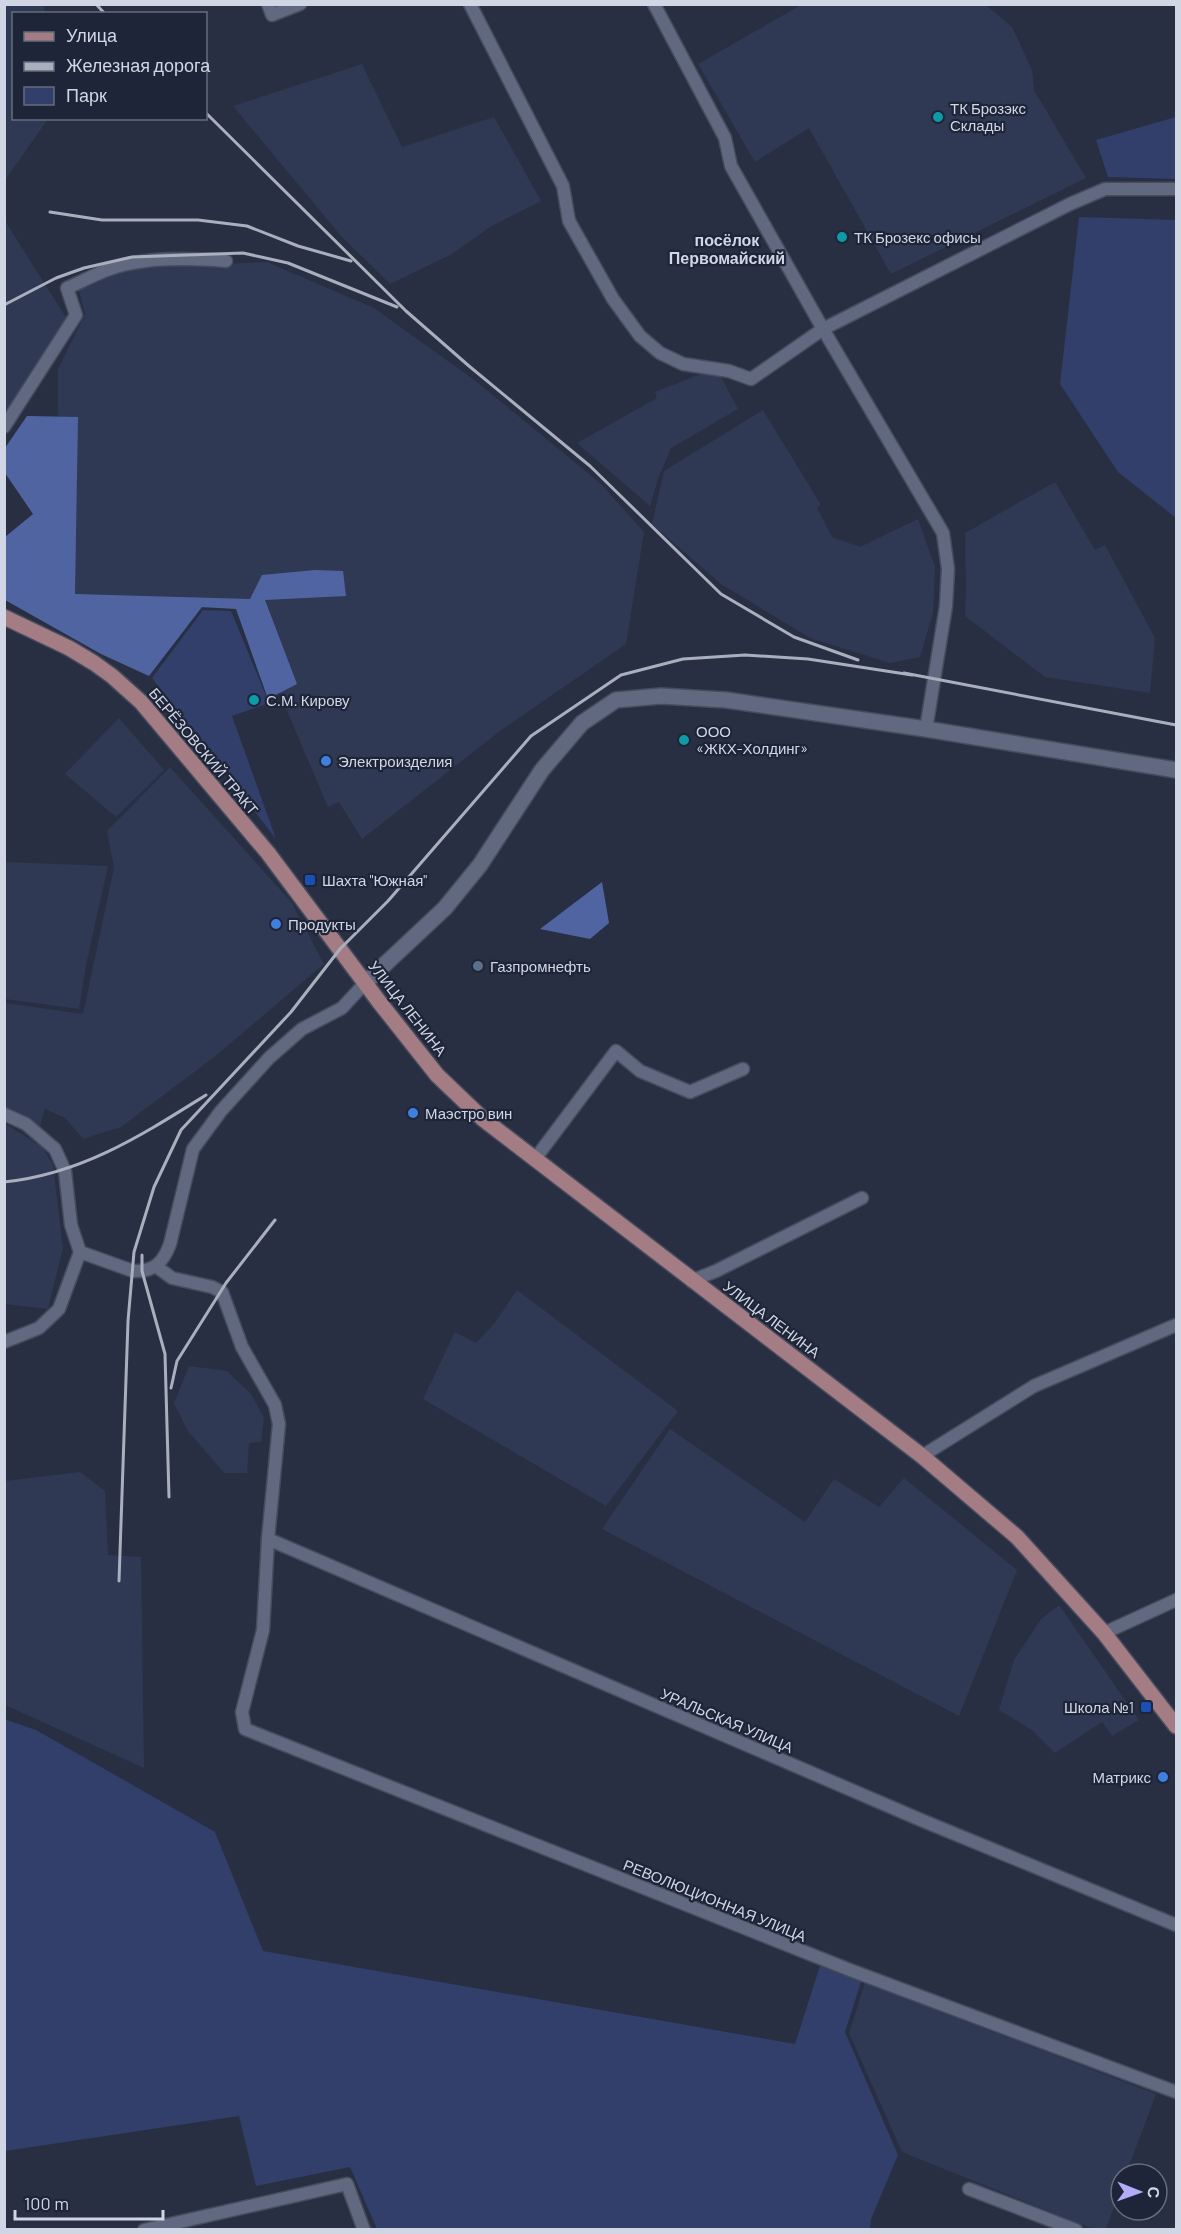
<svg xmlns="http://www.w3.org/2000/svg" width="1181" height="2234" font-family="Barlow,sans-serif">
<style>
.built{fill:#2f3953}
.green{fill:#313f6a}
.forest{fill:#5064a1}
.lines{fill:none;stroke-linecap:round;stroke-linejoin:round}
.minor-casing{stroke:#464c5d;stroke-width:15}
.tertiary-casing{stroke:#464c5d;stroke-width:18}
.primary-casing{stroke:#464c5d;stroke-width:18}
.minor{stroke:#606980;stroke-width:12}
.tertiary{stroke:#606980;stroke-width:15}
.primary{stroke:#a47c83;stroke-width:15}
.rail{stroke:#a9afbd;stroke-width:3}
.culture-dot{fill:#0f9aa8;stroke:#1e2539;stroke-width:2}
.shop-dot{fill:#3f7fe0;stroke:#1e2539;stroke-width:2}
.transit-dot{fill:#1a4fb4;stroke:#1e2539;stroke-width:2}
.service-dot{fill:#5c6f8a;stroke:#1e2539;stroke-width:2}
.labels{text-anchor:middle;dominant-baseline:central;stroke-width:4.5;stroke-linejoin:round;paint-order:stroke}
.poi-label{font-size:15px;fill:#d0d6e3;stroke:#1e2539;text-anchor:start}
.street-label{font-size:15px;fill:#d0d6e3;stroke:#1e2539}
.neighbourhood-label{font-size:16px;font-weight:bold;fill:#d0d6e3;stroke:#1e2539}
</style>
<rect width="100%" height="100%" fill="#282f43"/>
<g class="built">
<polygon points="5,4 44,5 45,13 14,14 14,118 48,119 5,180"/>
<polygon points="801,5 986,5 1012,27 1032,70 1034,90 1086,178 891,274 809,128 755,162 698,64"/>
<polygon points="362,64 402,147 494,117 541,201 490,227 452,254 390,284 341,236 233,106"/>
<polygon points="5,221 67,319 5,417"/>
<polygon points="267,262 374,308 477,382 600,483 644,532 626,644 500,731 362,839 339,802 328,807 243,608 57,607 58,369 85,314 78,287 134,268"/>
<polygon points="708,371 720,375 738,409 671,448 659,476 650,506 577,443 657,398 655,392"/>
<polygon points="763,410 821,505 817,508 832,537 860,547 918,519 935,567 933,613 920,657 890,663 810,638 721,584 652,524 664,471"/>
<polygon points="1055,482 1095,550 1105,545 1155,638 1150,693 1045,677 965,616 966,589 965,533"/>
<polygon points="119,718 164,770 116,817 65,774"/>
<polygon points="170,767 292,903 324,964 213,1058 121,1127 83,1139 65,1118 45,1109 40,1126 5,1107 5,1003 83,1014 114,868 107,831"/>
<polygon points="5,862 108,866 86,965 79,1009 5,999"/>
<polygon points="4,1123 42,1147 53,1165 63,1248 48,1309 5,1304"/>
<polygon points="517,1290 678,1411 606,1506 423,1399 455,1332 476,1343 494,1324"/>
<polygon points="189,1366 227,1371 251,1394 264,1418 261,1442 249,1443 247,1473 224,1473 188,1431 174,1403"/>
<polygon points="670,1429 805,1522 834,1479 879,1507 904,1478 1017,1570 959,1716 602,1529"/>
<polygon points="80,1472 105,1491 108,1555 141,1557 144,1768 5,1705 5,1481"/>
<polygon points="1059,1605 1139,1720 1112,1736 1102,1722 1055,1753 1032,1730 999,1710 1014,1660 1041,1619"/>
<polygon points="865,1983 1156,2094 1126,2174 1121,2174 1121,2188 1106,2229 1093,2229 902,2152 849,2033"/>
</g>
<g class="green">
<polygon points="1176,117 1176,179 1108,177 1096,140"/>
<polygon points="1079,217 1176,220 1176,518 1118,472 1060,384"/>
<polygon points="203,610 231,611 269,703 232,716 276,839 152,678"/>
<polygon points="4,1719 36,1730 215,1832 263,1951 795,2044 820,1966 861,1982 845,2032 898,2155 871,2219 870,2229 377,2229 350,2167 256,2186 239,2116 5,2151"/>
</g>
<g class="forest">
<polygon points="27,416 78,417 75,594 250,599 262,575 315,570 343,571 346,596 265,600 297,684 268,699 236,609 202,607 149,676 101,654 5,600 5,537 33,514 5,473 5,448"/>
<polygon points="602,882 609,923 590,939 540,929"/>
</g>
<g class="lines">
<g class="minor-casing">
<g id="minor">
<polyline points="268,4 272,15 300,4"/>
<polyline points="470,4 563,186 569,221 613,299 640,336 660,353 683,364 729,371 751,379 823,329 943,533 948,569 946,606 926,729"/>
<polyline points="654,4 725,138 731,166 823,329 1070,204 1105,189 1176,189"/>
<path d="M4,427L76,315L67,288C81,282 95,274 110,269C143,257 190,258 226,261"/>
<polyline points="4,1114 26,1124 55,1149 65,1171 71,1225 80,1252 59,1309 39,1328 4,1342"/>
<polyline points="535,1159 616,1051 640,1071 690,1092 743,1069"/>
<path d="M80,1252L133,1271C154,1272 163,1263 170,1244L193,1149L221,1111L269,1058L302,1029L342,1008L365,983"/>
<polyline points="157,1267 172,1278 212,1287 222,1292 242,1347 275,1405 279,1424 268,1539 263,1630 242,1712 245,1729 850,1970 1176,2092"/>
<polyline points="691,1281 716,1271 862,1198"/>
<polyline points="922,1456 1034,1386 1176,1325"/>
<polyline points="268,1539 921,1820 1176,1925"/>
<polyline points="1104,1633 1176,1600"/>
<polyline points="969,2189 1076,2230"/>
<polyline points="144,2230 347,2184 364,2230"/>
</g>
</g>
<g class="tertiary-casing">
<polyline id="tertiary" points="365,983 445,908 480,865 542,770 582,723 616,700 661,696 726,700 926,729 1176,770"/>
</g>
<g class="primary-casing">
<polyline id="primary" points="4,617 69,648 94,663 112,676 141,702 268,853 380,1003 437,1075 483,1119 922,1456 1017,1537 1104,1633 1176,1726"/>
</g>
<use href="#minor" class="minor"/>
<use href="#tertiary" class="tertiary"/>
<use href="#primary" class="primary"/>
<g class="rail">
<polyline points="96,4 105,14"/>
<polyline points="206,113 406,311 469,366 590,466 721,594 794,637 858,660"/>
<polyline points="50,212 102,220 198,220 247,226 298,246 351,261"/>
<polyline points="4,305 56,278 84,268 132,257 243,253 288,263 397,307"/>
<polyline points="904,673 1176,725"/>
<path d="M4,1182C82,1174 142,1135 206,1095"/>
<polyline points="142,1255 142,1271 165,1354 169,1497"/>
<polyline points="171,1388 177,1361 226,1283 275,1220"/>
<polyline points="119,1581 128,1321 134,1252 154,1187 181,1130 291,1012 340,949 388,901 531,736 621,675 683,659 745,655 808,659 912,675"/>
</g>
</g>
<g class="culture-dot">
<circle cx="938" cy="117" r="6"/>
<circle cx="842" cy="237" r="6"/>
<circle cx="254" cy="700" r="6"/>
<circle cx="684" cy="740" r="6"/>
</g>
<g class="shop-dot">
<circle cx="326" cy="761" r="6"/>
<circle cx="276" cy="924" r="6"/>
<circle cx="413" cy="1113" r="6"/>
<circle cx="1163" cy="1777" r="6"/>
</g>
<g class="transit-dot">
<rect x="304" y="874" width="12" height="12" rx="3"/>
<rect x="1140" y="1701" width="12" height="12" rx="3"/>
</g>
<circle class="service-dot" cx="478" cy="966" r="6"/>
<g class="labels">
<g class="poi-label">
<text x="950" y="108">ТК Брозэкс<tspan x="950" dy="17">Склады</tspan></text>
<text x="854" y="237">ТК Брозекс офисы</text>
<text x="266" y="700">С.М. Кирову</text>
<text x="696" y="731">ООО<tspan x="696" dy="17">«ЖКХ-Холдинг»</tspan></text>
<text x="338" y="761">Электроизделия</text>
<text x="322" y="880">Шахта "Южная"</text>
<text x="288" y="924">Продукты</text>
<text x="490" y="966">Газпромнефть</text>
<text x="425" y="1113">Маэстро вин</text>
<text x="1134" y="1707" text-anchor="end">Школа №1</text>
<text x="1151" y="1777" text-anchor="end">Матрикс</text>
</g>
<g class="street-label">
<text transform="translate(204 751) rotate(50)">БЕРЁЗОВСКИЙ ТРАКТ</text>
<text transform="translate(408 1008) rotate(52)">УЛИЦА ЛЕНИНА</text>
<text transform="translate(772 1319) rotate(37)">УЛИЦА ЛЕНИНА</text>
<text transform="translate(727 1720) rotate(23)">УРАЛЬСКАЯ УЛИЦА</text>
<text transform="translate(715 1900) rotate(22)">РЕВОЛЮЦИОННАЯ УЛИЦА</text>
</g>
<g class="neighbourhood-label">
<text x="727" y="239">посёлок<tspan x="727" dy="18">Первомайский</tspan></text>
</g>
</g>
<rect width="1181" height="2234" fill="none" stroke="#d0d6e3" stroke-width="12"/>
<rect x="12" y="12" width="195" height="108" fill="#1e2539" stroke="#656c7d" stroke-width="1.5"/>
<rect x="24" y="32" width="30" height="9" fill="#a47c83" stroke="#656c7d" stroke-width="1.5"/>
<text x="66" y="42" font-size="18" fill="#d0d6e3">Улица</text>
<rect x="24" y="62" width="30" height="9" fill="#a9afbd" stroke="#656c7d" stroke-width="1.5"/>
<text x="66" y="72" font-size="18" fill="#d0d6e3">Железная дорога</text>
<rect x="24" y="87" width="30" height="18" fill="#313f6a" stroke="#656c7d" stroke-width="1.5"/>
<text x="66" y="102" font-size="18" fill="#d0d6e3">Парк</text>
<g transform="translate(1139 2192) rotate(91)"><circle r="28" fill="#1e2539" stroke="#656c7d" stroke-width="1.5"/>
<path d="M0-4.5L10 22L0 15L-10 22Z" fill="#b4acf9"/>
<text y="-9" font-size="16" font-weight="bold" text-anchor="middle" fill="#d0d6e3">С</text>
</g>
<path d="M15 2210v9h148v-9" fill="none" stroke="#d0d6e3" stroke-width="3"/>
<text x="24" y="2210" font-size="18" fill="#d0d6e3" stroke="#1e2539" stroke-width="4.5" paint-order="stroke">100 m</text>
</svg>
